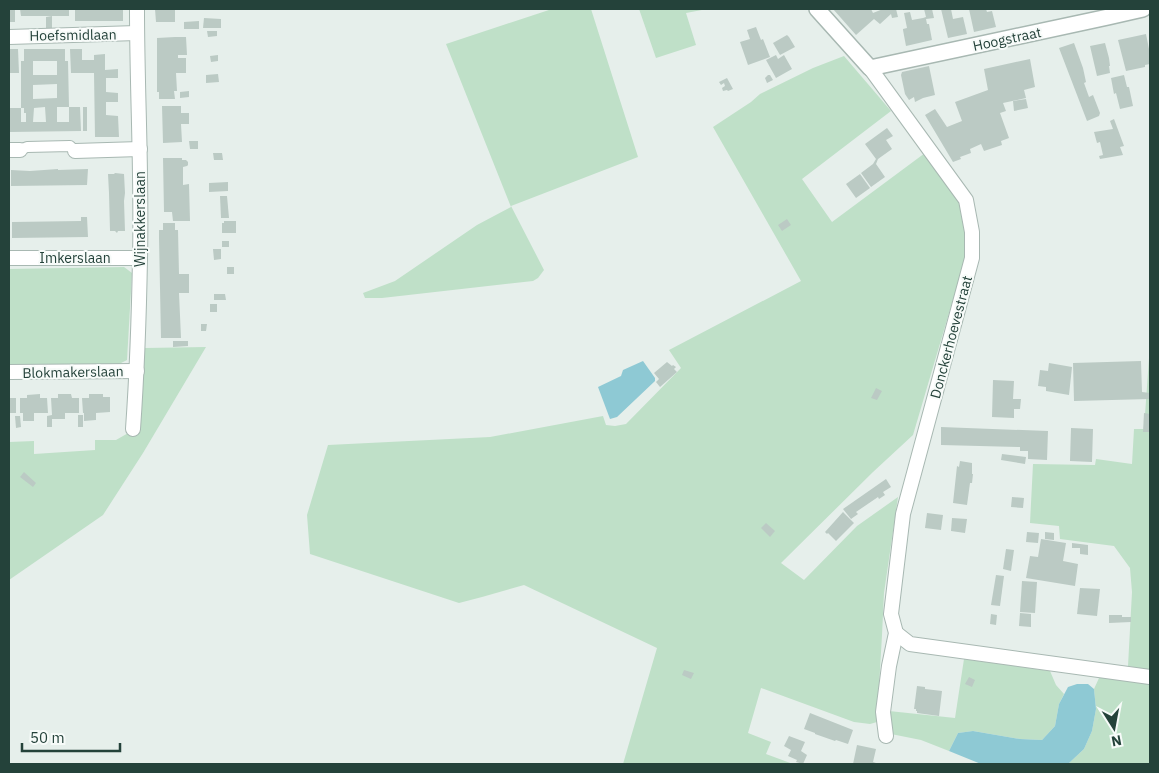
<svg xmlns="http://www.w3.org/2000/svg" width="1159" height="773" font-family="'IBM Plex Sans',sans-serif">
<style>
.green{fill:#bfe0c8}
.water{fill:#8ec9d4}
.building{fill:#bbcac4;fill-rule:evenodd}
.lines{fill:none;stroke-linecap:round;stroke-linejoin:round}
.pedestrian-casing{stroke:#a8b8b2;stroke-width:12}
.minor-casing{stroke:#a8b8b2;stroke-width:16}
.tertiary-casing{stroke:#a8b8b2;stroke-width:18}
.pedestrian{stroke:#fff;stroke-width:10}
.minor{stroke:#fff;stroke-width:14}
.tertiary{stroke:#fff;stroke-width:15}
.labels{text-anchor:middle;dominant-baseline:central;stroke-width:4;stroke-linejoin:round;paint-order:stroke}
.street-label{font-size:14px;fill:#24423a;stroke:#f7fbf9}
</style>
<rect width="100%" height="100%" fill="#e6efeb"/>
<g class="green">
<polygon points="552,9 591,9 638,157 511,206 544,270 538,278 533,281 382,298 365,298 363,293 395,281 477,225 511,207 446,44"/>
<polygon points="639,9 707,9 686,13 696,45 656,58"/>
<polygon points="844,56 891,111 802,179 832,222 925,153 958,200 965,217 967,252 913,435 873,472 781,563 804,580 857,526 898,497 884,593 882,635 877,722 870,724 854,722 761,688 748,733 771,742 766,754 793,764 623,764 657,648 524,585 482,597 459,603 310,554 307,515 328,445 490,437 603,416 606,425 615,426 626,424 681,368 669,350 801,281 713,127 751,102 760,94 813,68"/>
<polygon points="124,267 132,273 127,360 117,365 9,366 9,269"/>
<polygon points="1150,344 1150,670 1128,666 1132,592 1130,568 1114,546 1060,539 1059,526 1030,523 1033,464 1095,465 1096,459 1132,464 1134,429 1144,429"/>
<polygon points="206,347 143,453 103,515 9,580 9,442 34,441 34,454 95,450 95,440 116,440 137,428 145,348"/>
<polygon points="964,659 1050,671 1056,685 1064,694 1059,704 1055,726 1042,740 1020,739 973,731 958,733 949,751 921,740 891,734 889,711 955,718"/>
<polygon points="1104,677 1150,682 1150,764 1068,764 1084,749 1092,731 1096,709 1094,689 1099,678"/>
</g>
<g class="water">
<polygon points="643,361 655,378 655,381 617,417 610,419 598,387 621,376 623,370"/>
<polygon points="1077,684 1088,684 1094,689 1096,709 1092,731 1084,749 1068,764 981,764 949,751 958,733 973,731 1020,739 1042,740 1055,726 1059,704 1068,687"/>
</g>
<g class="building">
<rect x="9" y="9" width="6" height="13"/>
<polygon points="20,9 69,9 69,16 21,16"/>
<rect x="75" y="9" width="48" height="12"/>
<polygon points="155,9 175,9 175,22 156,22"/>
<polygon points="833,9 871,9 873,13 883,9 896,9 898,17 892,18 891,14 880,24 874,19 856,35"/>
<polygon points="924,9 932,9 934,18 926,19 927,24 929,24 932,40 906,46 903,30 903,29 907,28 904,13 910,12 912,20 923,18 926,17"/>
<polygon points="941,9 951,9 953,19 963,17 967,34 948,38"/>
<polygon points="969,9 986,9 987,12 992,11 996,27 974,32"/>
<polygon points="52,16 52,28 46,28 46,17"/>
<polygon points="204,18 221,19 221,28 203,28"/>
<polygon points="199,21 199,29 184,29 184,22"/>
<polygon points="756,27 761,40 763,39 770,57 748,65 740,42 750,39 747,30"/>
<polygon points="207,31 217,31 217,36 208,37"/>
<polygon points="1146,34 1150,54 1150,64 1145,65 1145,67 1126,71 1118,40"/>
<polygon points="787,35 789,37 795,47 780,55 773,43"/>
<polygon points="175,37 186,37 187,55 178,55 178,58 186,58 186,73 176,73 177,91 174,91 175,99 159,99 159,92 157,92 157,38"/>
<polygon points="1074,43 1083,68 1086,82 1084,83 1089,97 1093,95 1100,113 1099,116 1087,121 1059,48"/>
<polygon points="1105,43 1109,58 1110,66 1109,66 1110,73 1097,76 1090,46"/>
<polygon points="9,49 18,49 19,73 9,73"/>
<path d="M24,49H65V61H68L69,107H80L81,131L10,132V108H21V61H24ZM33,61H57V75H33ZM57,84V98L33,99V85ZM45,107L46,122H33L34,108ZM57,107H69V122H57ZM21,108H24V113H26V122H21Z"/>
<polygon points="70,49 82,49 82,60 94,60 94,55 105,54 105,70 118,69 118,78 106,78 106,92 118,93 118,102 106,102 106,115 118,116 119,137 95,137 94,73 71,73"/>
<polygon points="218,55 218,61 211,62 210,56"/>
<polygon points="776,55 778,59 784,55 792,69 776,78 766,60"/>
<polygon points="1030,59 1035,87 1024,90 1026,98 1003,103 1006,111 1000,113 1009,138 1001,141 1002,145 984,151 981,144 970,149 971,153 960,157 961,159 953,162 925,115 935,109 947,127 962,121 955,102 988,90 984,69"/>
<polygon points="929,66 935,95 923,98 915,102 914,97 909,100 905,94 901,75 902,72"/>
<polygon points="218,74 219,82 206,83 206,75"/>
<polygon points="768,75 770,75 773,80 767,83 765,78"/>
<polygon points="1124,75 1127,87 1129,87 1133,106 1120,109 1116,93 1114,94 1111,78"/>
<polygon points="727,78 733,89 728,91 727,90 723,91 722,88 725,86 724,83 721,85 719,82"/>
<polygon points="189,91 189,97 180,98 180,92"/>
<polygon points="1026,99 1028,108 1014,111 1013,101"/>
<polygon points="162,106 181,106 181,113 189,113 189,124 181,124 182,142 163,143"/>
<rect x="83" y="107" width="4" height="24"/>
<polygon points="1114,119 1124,146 1120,147 1123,155 1100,159 1099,156 1103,155 1100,142 1097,143 1094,132 1113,129 1110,121"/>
<polygon points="887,128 893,136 886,140 892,149 878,159 876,164 885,177 871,187 861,173 873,164 876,159 865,144"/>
<polygon points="189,141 198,141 198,149 190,149"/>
<polygon points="213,153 222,153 223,160 214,160"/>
<polygon points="163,158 182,158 182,160 186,160 188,162 188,165 187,166 183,167 183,185 189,184 190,221 173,221 172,212 164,212"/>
<polygon points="58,169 58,170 88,169 87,185 11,186 11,170 30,171"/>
<polygon points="115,173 124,174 125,193 124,201 125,231 118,231 117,233 115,231 110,231 109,193 108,174 114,174"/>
<polygon points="860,174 870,188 856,198 846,184"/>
<polygon points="228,182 228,191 209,192 209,183"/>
<polygon points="220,196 227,196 229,218 221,218"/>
<polygon points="81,217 87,217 88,237 12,238 12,222 81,221"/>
<polygon points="787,219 791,225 782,231 778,225"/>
<polygon points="224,221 236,221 236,233 222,233 222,223 224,223"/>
<polygon points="163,223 175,223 175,230 178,230 179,274 189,274 189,293 179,293 181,338 161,338 159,238 159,230 163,230"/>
<rect x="222" y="241" width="7" height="6"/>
<polygon points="213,249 221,249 221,259 214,260"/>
<rect x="227" y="267" width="7" height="7"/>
<polygon points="214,294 225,294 226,300 214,300"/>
<rect x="210" y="304" width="7" height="8"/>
<polygon points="201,324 207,324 206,331 201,331"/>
<polygon points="173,341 188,341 188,346 173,347"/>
<polygon points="1141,361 1142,392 1150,393 1150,399 1074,401 1073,363"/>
<polygon points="667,362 672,366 673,365 676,367 674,369 677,372 660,387 656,382 659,379 654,373"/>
<polygon points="1049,363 1072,367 1069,395 1046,391 1046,387 1038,386 1040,370 1048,371"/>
<polygon points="993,380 1014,381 1013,399 1021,399 1020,409 1014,409 1014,418 992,417"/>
<polygon points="876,388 882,391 877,400 871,398"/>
<polygon points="40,394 40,398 47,398 48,413 34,413 34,421 23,421 23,413 20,413 20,398 27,398 27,395"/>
<polygon points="58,394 71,394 72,398 79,398 79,413 65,413 65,419 52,419 52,427 47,427 47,416 52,415 51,398 58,398"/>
<polygon points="89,394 103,394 103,397 110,397 110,412 96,413 96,420 84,421 84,413 83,413 82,398 89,398"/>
<rect x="9" y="398" width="7" height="15"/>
<polygon points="1144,413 1150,414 1150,432 1143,432"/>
<rect x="78" y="415" width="5" height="12"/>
<polygon points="15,416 20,416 21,427 16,428"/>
<polygon points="941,427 1048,431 1047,460 1028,459 1028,451 1020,451 1020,447 941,445"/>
<polygon points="1071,428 1093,429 1092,462 1070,461"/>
<polygon points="1002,454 1026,457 1025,464 1001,460"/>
<polygon points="960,461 972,463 972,474 973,474 972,483 970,483 967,505 953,503 957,466 959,467"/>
<polygon points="24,472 36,483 33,487 20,477"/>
<polygon points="886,479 891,487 883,492 885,495 879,499 878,497 856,512 858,514 851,519 843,509"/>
<polygon points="1012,497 1024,498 1023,508 1011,507"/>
<polygon points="843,512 854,523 836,541 828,533 827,534 825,532"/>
<polygon points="927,513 943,515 941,530 925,528"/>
<polygon points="952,518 967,519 965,533 951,531"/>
<polygon points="766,523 775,531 770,537 761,528"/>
<polygon points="1027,532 1039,533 1038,543 1026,542"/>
<polygon points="1045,532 1054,533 1054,540 1045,539"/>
<polygon points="1041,539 1066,543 1063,561 1078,564 1075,586 1026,578 1030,556 1038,557"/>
<polygon points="1072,543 1088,545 1088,555 1080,554 1080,548 1072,548"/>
<polygon points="1006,549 1014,550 1011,571 1003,569"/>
<polygon points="996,575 1004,576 1000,606 991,605"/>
<polygon points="1022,581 1037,582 1035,613 1020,612"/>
<polygon points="1080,588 1100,589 1097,616 1077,614"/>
<polygon points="1020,613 1031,614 1031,627 1019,626"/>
<polygon points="991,614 997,615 996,625 990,624"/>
<polygon points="1109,615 1122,615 1122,617 1131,617 1131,622 1109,623"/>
<polygon points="684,670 694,673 691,679 682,675"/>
<polygon points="969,677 975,680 972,687 965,684"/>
<polygon points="917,686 925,687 925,689 942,691 939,716 917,713 917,711 916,711 916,709 914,709"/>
<polygon points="810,713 853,730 848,744 836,740 835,741 815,734 815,733 804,729"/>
<polygon points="789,736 805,742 801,751 807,755 803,764 796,762 797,760 788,756 791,750 784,746"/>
<polygon points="857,745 876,749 873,762 879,764 853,764"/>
</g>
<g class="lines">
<g class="pedestrian-casing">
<polyline id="pedestrian" points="20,150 27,147 70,146 75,151"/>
</g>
<g class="minor-casing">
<g id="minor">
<polyline points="9,37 137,33"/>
<polyline points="870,68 966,200 972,232 972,258 903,514 891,614 896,633 889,666 883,712 886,736"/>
<polyline points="9,150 20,150"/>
<polyline points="75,151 140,149"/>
<polyline points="9,258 140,258"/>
<polyline points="9,372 137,371"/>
<path d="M133,429C137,372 139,315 140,258C142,175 137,92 137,9"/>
<polyline points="896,633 910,644 1150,677"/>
</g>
</g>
<g class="tertiary-casing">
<polyline id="tertiary" points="817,9 870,68 1108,17 1143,9"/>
</g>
<use href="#pedestrian" class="pedestrian"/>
<use href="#minor" class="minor"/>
<use href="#tertiary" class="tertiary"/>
</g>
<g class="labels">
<g class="street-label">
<text transform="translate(73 35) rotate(-1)">Hoefsmidlaan</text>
<text transform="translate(1007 39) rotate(-12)">Hoogstraat</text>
<text transform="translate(140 219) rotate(-90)">Wijnakkerslaan</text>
<text x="75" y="258">Imkerslaan</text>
<text transform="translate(951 337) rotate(-75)">Donckerhoevestraat</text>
<text transform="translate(73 372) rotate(-1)">Blokmakerslaan</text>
</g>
</g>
<rect width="1159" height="773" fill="none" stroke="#24423a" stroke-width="20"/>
<g transform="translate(1114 728) rotate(169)" stroke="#f7fbf9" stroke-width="4" paint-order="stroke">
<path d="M0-4L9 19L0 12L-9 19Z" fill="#24423a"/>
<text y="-8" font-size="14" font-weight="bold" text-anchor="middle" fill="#24423a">N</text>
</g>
<path d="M22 743v8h98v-8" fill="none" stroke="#24423a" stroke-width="2.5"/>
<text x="30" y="743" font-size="15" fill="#24423a" stroke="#f7fbf9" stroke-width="4" paint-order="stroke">50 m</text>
</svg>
